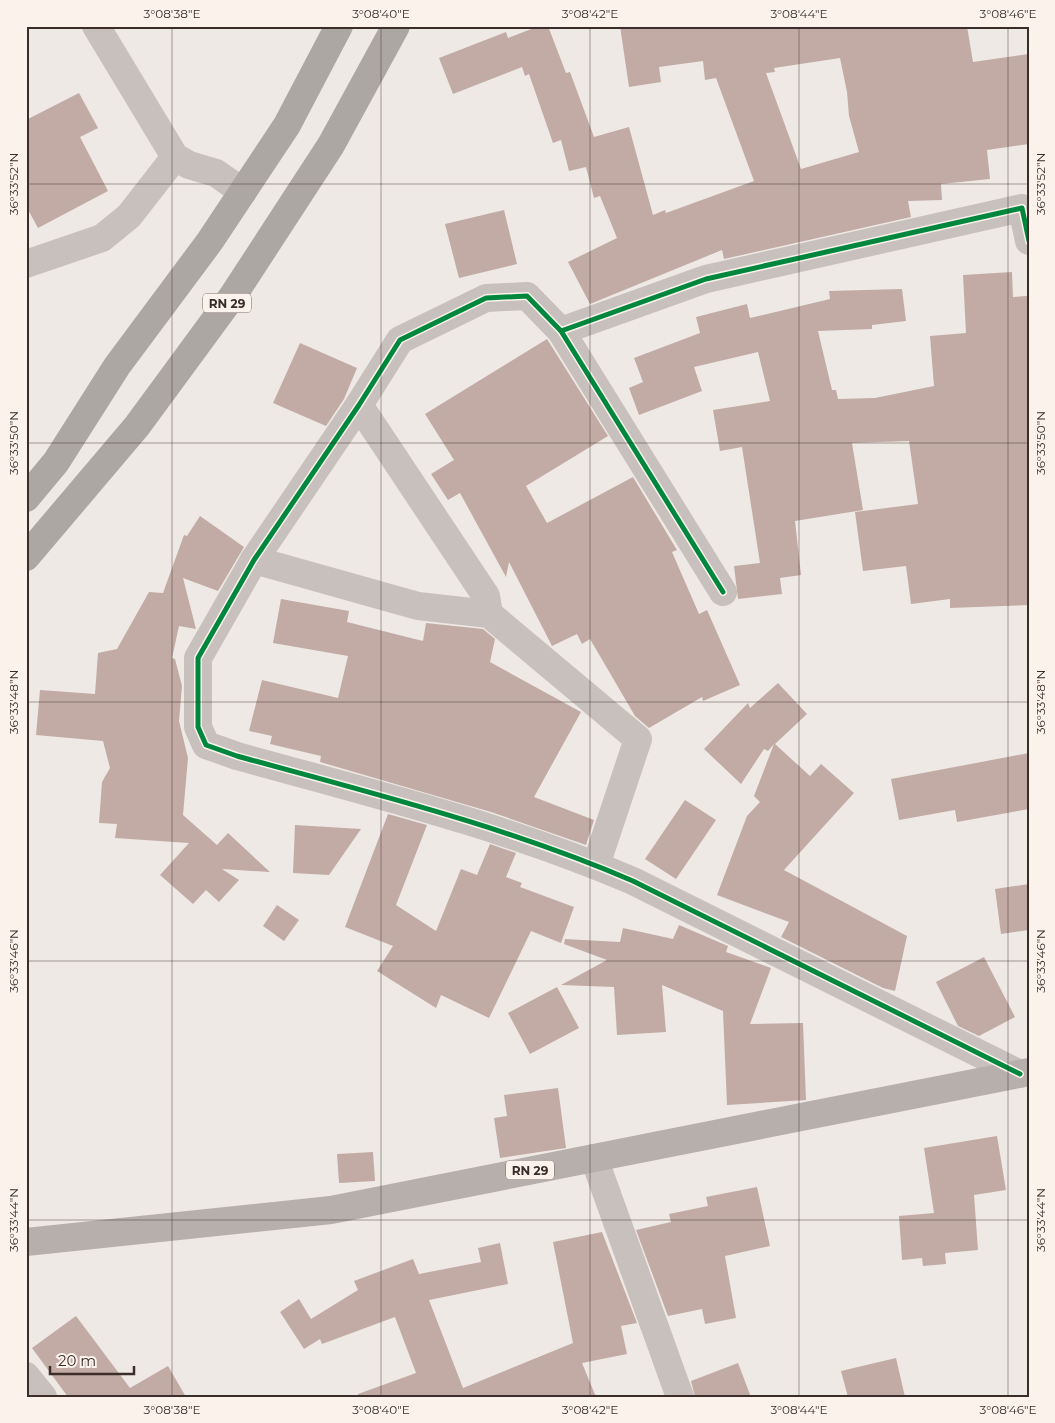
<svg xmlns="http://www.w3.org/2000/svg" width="1055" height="1423" font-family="Montserrat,sans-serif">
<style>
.building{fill:#c3aba5;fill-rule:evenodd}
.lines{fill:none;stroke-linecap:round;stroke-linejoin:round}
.minor{stroke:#c8c0bc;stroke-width:28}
.major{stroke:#b7afab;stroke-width:28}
.highway{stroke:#ada7a3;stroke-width:28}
.cycleway-casing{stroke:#fbf2ec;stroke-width:8}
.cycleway{stroke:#00873e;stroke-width:5}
.ticks{fill:none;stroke:#3a2d2a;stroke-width:1;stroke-opacity:0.45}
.labels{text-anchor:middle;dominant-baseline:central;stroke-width:4;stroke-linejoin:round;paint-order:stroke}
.shield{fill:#fbf2ec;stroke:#746864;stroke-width:1}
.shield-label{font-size:12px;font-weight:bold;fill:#3a2d2a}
.neatline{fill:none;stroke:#3a2d2a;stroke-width:2}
.ticks-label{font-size:12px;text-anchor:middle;fill:#3a2d2a}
</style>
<rect width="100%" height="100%" fill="#eee9e4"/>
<g class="building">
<path d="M539,26H548L566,73L570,72L594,137L629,127L653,215L665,210L666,213L754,181L716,78L705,80L703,61L659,67L661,82L629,87L620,26H967L973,62L1029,54V144L987,150L990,179L941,184L942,200L908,201L911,217L724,259L722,250L590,304L568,262L617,238L600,196L594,198L586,167L569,171L561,140L553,143L529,74L525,76L522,67L453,94L439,58L506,32L508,38ZM840,58L847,92L849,116L859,152L801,169L766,73L775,72L774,68Z"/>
<polygon points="79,93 98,128 80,137 108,191 38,228 26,206 26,120"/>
<polygon points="504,210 517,264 459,278 445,224"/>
<polygon points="1012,272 1013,297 1027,296 1029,605 950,608 950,599 911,604 906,566 863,571 855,512 918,504 909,441 852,443 863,510 795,521 801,575 780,578 782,594 738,599 734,566 760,563 742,447 720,451 713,410 770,401 758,352 694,367 702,391 639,415 629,388 643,382 634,358 700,333 696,317 747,304 750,318 830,299 829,291 902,289 906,321 872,325 872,329 818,331 832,390 836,390 838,399 875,398 934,386 930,336 966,333 963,275"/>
<polygon points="547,339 608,436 526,486 547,523 633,477 677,550 672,552 699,614 707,610 740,685 703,701 702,697 649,728 635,716 590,639 582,644 577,634 552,646 509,562 506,577 460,493 448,500 431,474 454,460 425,414"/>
<polygon points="300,343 357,368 344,399 326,426 273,403"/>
<polygon points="200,516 244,547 218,591 183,578 196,629 179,626 172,658 175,659 182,686 179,721 188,758 183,815 217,845 228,833 270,872 222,869 239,880 219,902 206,890 193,904 160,875 189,843 115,838 117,824 99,823 102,782 110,768 103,741 36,735 40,690 95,694 98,653 117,649 149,592 163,593 184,535 187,536"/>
<polygon points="281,599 349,611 347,622 423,641 426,623 483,629 495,639 490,662 581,712 534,797 594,820 586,845 491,812 320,762 321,756 270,744 272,736 249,731 262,680 338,698 348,656 273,643"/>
<polygon points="778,683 807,714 775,744 810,776 821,764 854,793 784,870 907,936 895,991 883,988 781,937 789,922 717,895 747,816 760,802 754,796 774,744 768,751 764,749 741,784 704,749 748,703 750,708"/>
<polygon points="1029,753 1029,809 957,822 955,810 899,820 891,779"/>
<polygon points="685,800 716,820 676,879 645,859"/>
<polygon points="388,814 427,825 396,905 436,931 461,869 477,875 490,844 516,853 506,877 522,883 520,887 574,907 561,943 531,931 489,1018 441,995 436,1008 377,971 393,946 345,927"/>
<polygon points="295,825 361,829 329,875 293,873"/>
<polygon points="1029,884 1029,930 1001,934 995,889"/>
<polygon points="277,905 299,920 284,941 263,926"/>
<polygon points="679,925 728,946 726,952 771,968 750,1024 803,1023 806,1100 727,1105 723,1011 662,985 666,1032 617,1035 614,987 561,985 607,960 564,944 565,939 620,942 623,928 673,939"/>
<polygon points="984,957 1015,1017 979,1036 958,1026 936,982"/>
<polygon points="557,987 579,1028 530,1054 508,1013"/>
<polygon points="558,1088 566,1148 500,1158 494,1118 507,1116 504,1095"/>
<polygon points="997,1136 1006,1190 974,1195 978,1250 945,1253 946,1264 923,1266 922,1258 902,1260 899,1216 934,1213 924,1148"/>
<polygon points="373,1152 375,1181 339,1183 337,1154"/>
<polygon points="757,1187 770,1246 725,1256 736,1318 705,1324 702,1309 668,1316 636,1230 671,1222 669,1214 708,1206 706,1197"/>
<polygon points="602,1232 637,1323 621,1326 627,1354 582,1363 596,1397 359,1397 358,1394 416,1373 395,1317 322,1344 320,1339 304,1349 280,1312 299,1299 311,1319 358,1290 354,1281 413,1259 419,1274 481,1262 478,1248 500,1243 508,1284 429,1300 463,1388 573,1343 553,1242"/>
<polygon points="76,1316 130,1388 168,1366 186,1397 68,1397 32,1348"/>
<polygon points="896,1358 905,1397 848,1397 841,1371"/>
<polygon points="738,1363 751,1397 695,1397 691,1381"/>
</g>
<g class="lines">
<g class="minor">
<polyline points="96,26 175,157 189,165 216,173 243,192"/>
<polyline points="26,264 102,238 129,216 175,157"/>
<polyline points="561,331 706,279 1022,208 1029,241"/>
<polyline points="359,405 486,596 489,614"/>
<polyline points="254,560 418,606 489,614 638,739 596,865"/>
<path d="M723,592L561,331L527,296L486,298L400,340L359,405L254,560L198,658V727L206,745L237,756C371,793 505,826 633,881L1020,1074"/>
<polyline points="594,1158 680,1397"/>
<polyline points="26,1376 43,1397"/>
</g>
<polyline class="major" points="26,1242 331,1210 1029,1072"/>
<g class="highway">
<polyline points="26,498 56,462 117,366 210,241 287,125 339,26"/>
<polyline points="26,557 137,426 234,294 331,145 396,26"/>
</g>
<g class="cycleway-casing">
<g id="cycleway">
<polyline points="561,331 706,279 1022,208 1029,241"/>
<path d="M723,592L561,331L527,296L486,298L400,340L359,405L254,560L198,658V727L206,745L237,756C371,793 505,826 633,881L1020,1074"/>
</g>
</g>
<use href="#cycleway" class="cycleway"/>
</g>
<path class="ticks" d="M172,26V1397M381,26V1397M590,26V1397M799,26V1397M1008,26V1397M26,184H1029M26,443H1029M26,702H1029M26,961H1029M26,1220H1029"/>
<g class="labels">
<g class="shield">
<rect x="203" y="293.5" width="48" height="19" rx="4"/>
<rect x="506" y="1160.5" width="48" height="19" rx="4"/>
</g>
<g class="shield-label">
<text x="227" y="303">RN 29</text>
<text x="530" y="1170">RN 29</text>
</g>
</g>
<rect width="1055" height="1423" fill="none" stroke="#fbf2ec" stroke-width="55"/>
<path d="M50 1366v8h84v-8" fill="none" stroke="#3a2d2a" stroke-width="2.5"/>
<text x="58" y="1366" font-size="15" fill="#3a2d2a" stroke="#fbf2ec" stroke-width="4" paint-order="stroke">20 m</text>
<rect x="28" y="28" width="1000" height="1368" class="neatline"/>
<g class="ticks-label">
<text x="172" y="18">3°08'38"E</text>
<text x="381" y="18">3°08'40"E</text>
<text x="590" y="18">3°08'42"E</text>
<text x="799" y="18">3°08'44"E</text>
<text x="1008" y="18">3°08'46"E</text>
<text transform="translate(14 184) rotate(-90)" y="4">36°33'52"N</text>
<text transform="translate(1041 184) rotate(-90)" y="4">36°33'52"N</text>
<text transform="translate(14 443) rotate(-90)" y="4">36°33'50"N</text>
<text transform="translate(1041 443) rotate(-90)" y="4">36°33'50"N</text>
<text transform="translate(14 702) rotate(-90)" y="4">36°33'48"N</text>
<text transform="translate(1041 702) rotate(-90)" y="4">36°33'48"N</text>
<text transform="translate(14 961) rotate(-90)" y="4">36°33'46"N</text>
<text transform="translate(1041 961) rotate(-90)" y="4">36°33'46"N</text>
<text transform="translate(14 1220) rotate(-90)" y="4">36°33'44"N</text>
<text transform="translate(1041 1220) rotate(-90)" y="4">36°33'44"N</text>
<text x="172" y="1414">3°08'38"E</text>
<text x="381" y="1414">3°08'40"E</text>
<text x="590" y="1414">3°08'42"E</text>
<text x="799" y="1414">3°08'44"E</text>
<text x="1008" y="1414">3°08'46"E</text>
</g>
</svg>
